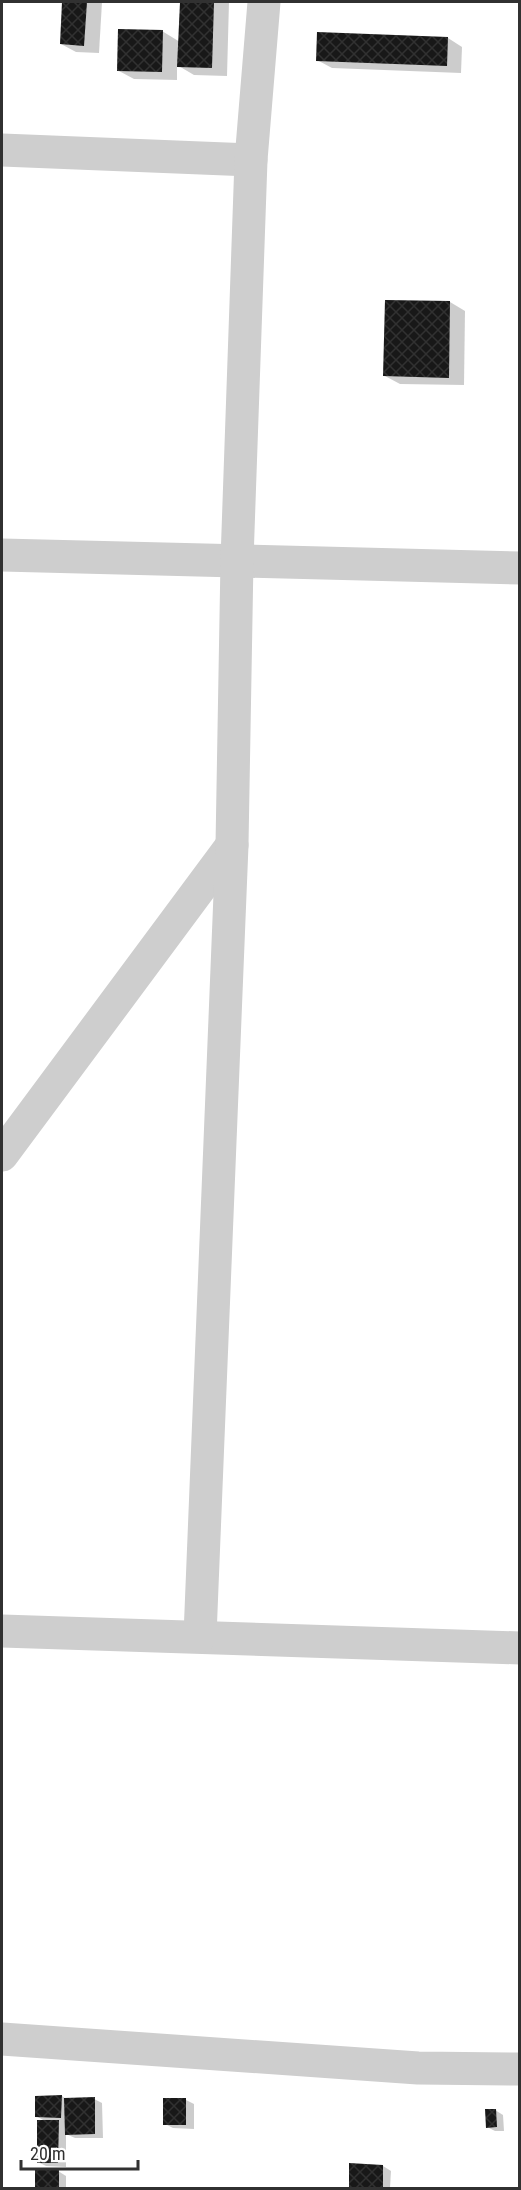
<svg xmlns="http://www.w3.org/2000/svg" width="521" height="2190" font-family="'Roboto Condensed',sans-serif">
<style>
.shadow{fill:#0003}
.building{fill:url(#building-cross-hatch)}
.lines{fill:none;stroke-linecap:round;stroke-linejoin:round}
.minor{stroke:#cecece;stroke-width:33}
</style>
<defs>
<pattern id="building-cross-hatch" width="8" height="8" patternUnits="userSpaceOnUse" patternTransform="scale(1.5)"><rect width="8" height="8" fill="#181818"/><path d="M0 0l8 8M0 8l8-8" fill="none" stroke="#313131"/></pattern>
</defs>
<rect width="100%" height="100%" fill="#fff"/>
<g class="shadow">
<polygon points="63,2 102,2 99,53 76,52 61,44"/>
<polygon points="181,2 229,2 227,76 194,75 177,65 177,80 134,79 119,71 162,31 180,42"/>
<polygon points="448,38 462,47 461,73 332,68 317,60"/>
<polygon points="450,302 465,311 464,385 400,384 385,376"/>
<polygon points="62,2096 67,2100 94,2099 102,2103 103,2138 75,2138 66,2134 66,2167 46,2166 38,2162 45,2121 36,2116"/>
<polygon points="186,2100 194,2104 194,2129 173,2128 165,2124"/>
<polygon points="495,2110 503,2115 504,2131 495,2131 487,2127"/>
<polygon points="351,2165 383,2166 391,2171 390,2188 350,2188"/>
<polygon points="37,2171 58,2171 66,2176 66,2188 36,2188"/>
</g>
<g class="building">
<polygon points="62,2 87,2 84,46 60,44"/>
<polygon points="180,2 214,2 212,68 177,67"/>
<polygon points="118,29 163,30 162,72 117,71"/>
<polygon points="317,32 448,37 447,66 316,61"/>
<polygon points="385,300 450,301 449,378 383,376"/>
<polygon points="62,2095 61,2118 35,2117 35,2096"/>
<polygon points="95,2097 95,2134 65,2135 64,2098"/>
<rect x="163" y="2098" width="23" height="27"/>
<polygon points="485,2109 496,2109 497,2127 486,2128"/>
<polygon points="37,2120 59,2120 58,2163 37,2163"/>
<polygon points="349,2163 383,2165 383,2188 349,2188"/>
<polygon points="35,2169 59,2170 59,2188 35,2188"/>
</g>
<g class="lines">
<g class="minor">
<polyline points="2,150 251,160"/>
<polyline points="2,555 520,568"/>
<polyline points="2,1155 232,845"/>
<polyline points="2,1631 520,1648"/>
<polyline points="200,1636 232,845 237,560 251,160 264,2"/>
<polyline points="2,2039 418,2068 520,2069"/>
</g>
</g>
<rect width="521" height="2190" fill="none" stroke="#313131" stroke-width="6"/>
<path d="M21 2160v9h117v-9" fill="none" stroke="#313131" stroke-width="3"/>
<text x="30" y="2160" font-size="18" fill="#313131" stroke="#ffffff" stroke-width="4.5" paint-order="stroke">20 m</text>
</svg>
